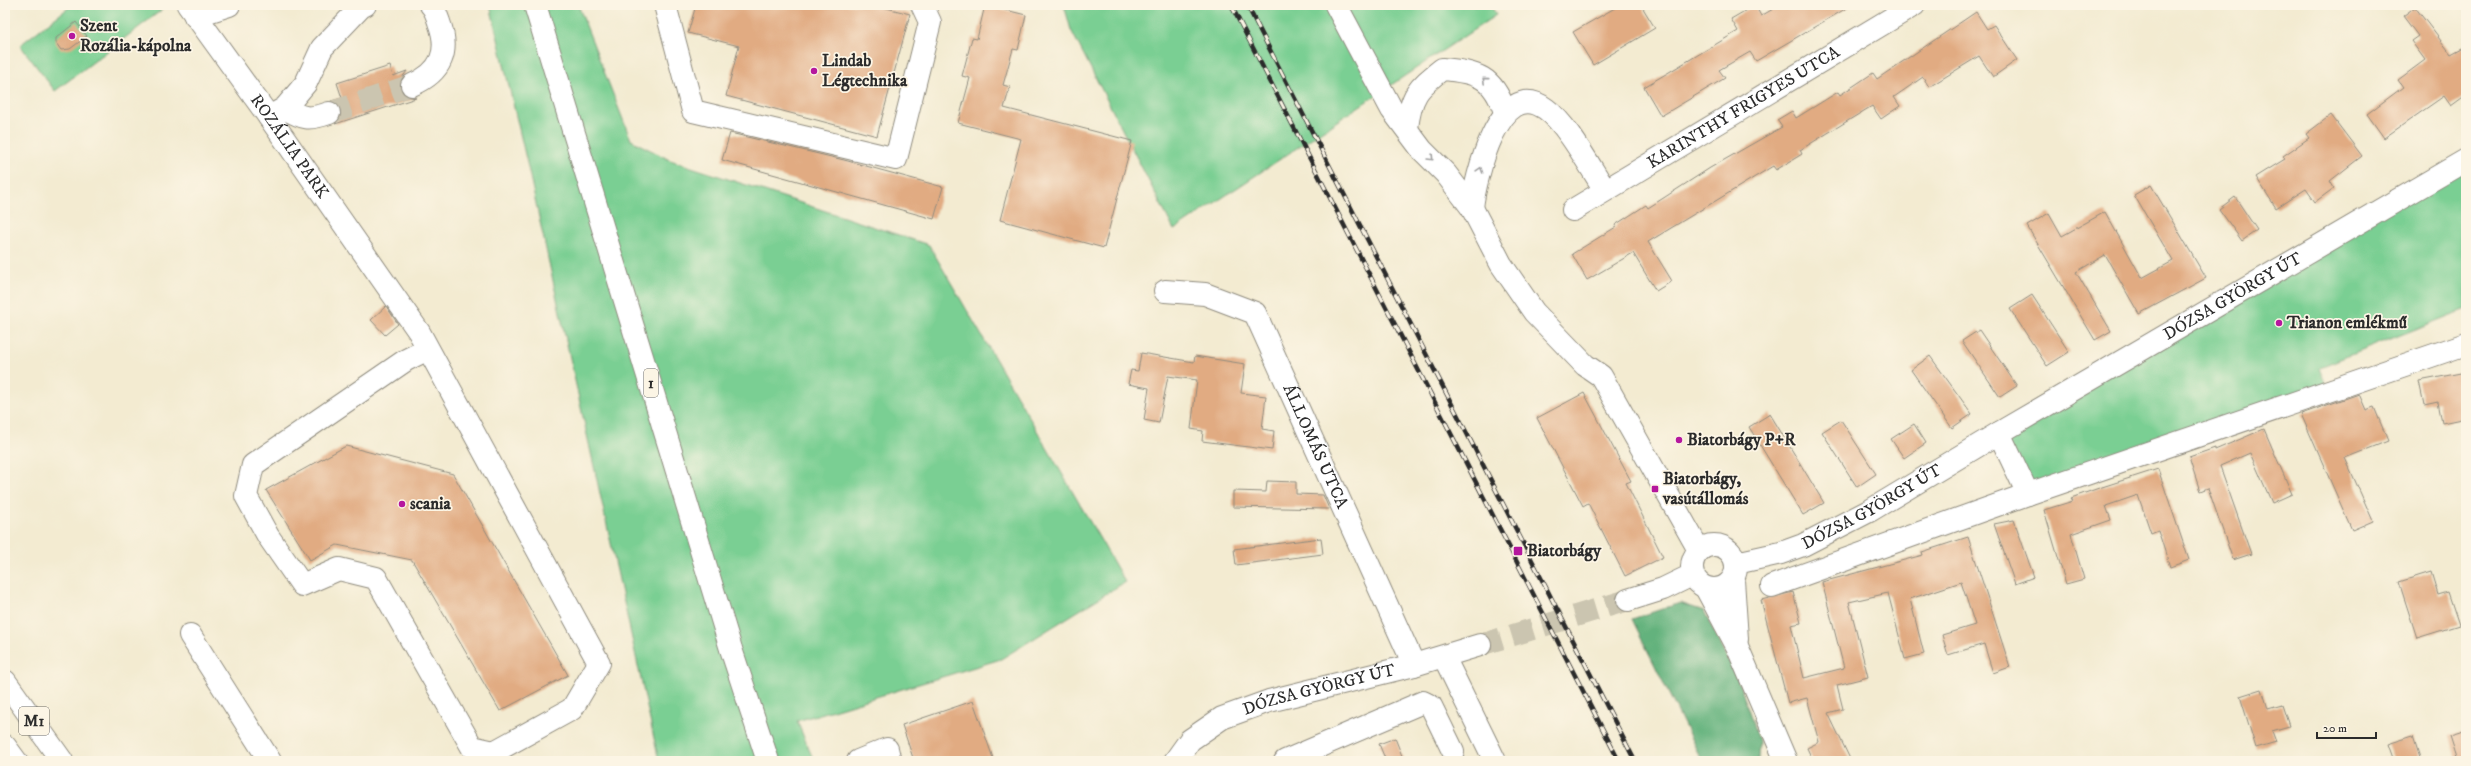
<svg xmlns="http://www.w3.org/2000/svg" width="2471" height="766" font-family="'IM FELL DW Pica',serif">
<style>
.green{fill:#7acf93;stroke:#527d5f}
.forest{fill:#63b27d;stroke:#476e54}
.building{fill:#e1ab82}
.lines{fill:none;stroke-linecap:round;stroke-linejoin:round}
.minor-tunnel{stroke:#cbc5b0;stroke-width:22;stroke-dasharray:22 11;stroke-linecap:butt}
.minor-casing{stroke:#8f8b7e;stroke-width:24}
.major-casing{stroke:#8f8b7e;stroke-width:24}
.highway-casing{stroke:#8f8b7e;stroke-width:24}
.minor{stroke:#fff;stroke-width:22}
.major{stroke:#fff;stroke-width:22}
.highway{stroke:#fff;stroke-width:22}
.rail-casing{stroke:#2b2b2b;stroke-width:4.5}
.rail{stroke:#fcf5e5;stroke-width:3;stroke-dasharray:9;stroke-linecap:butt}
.oneway{stroke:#a0a0a0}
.poi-dot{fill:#b5179e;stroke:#fcf5e5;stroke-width:1.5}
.labels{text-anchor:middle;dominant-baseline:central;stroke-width:3.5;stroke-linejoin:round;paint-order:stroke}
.shield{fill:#fcf5e5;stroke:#6a6863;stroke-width:1}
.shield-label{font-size:16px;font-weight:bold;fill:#2b2b2b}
.poi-label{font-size:17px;font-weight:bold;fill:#2b2b2b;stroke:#fcf5e5;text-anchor:start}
.street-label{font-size:17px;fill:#2b2b2b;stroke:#fcf5e5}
</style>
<rect width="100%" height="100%" fill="#fcf5e5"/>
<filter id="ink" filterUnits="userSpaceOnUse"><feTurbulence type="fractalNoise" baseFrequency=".025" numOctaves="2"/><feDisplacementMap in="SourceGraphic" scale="8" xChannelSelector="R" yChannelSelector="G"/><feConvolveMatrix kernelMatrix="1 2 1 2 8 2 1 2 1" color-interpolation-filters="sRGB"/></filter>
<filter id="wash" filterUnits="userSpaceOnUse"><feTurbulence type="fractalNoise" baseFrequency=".012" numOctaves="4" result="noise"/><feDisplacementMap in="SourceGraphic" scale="16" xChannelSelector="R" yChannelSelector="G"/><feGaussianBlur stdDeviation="0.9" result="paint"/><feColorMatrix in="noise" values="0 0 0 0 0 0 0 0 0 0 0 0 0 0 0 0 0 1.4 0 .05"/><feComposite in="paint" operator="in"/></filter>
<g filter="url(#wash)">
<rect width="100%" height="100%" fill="#f3ebd1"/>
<g class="green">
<polygon points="72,5 160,5 163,9 55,91 20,45"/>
<polygon points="490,5 578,5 631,140 670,160 929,245 1125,582 1001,659 797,721 814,761 659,761 527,163"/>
<polygon points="1064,5 1491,5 1496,15 1174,230 1071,30"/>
<polygon points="2466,160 2466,309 2320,367 2329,391 2028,494 1999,433"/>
</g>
<polygon class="forest" points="1680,603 1704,611 1737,677 1759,740 1758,761 1702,761 1632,619"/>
<g id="blocks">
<g class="building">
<polygon points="696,5 875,5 910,14 877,136 726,96 739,46 688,33"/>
<polygon points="985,5 1026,15 1018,50 1013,49 1003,85 1010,87 1004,108 1132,141 1104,248 1000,220 1021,139 958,123 970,78 962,76 972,38 977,39"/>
<polygon points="1620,5 1641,5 1655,28 1593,65 1573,32"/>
<polygon points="1755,5 1761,16 1780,5 1852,5 1756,61 1750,52 1719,70 1725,78 1661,116 1644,87 1738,31 1731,19"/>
<polygon points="2415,7 2451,54 2466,46 2466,95 2451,106 2444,96 2384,138 2367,114 2403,87 2398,80 2425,60 2411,41 2418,36 2403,16"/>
<polygon points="1976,12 1987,29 1994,25 2017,60 1993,77 1979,56 1929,87 1923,77 1894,97 1900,106 1881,119 1872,106 1800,150 1802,154 1776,170 1773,166 1648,242 1672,281 1656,291 1633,253 1587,280 1572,254 1616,227 1615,225 1646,205 1648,208 1710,168 1782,127 1777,120 1792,111 1796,118 1838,92 1840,95 1873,73 1877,79"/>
<polygon points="76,22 87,36 70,49 61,50 56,43 56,38"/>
<polygon points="390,66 393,76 407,71 401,79 401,90 406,96 416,98 335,124 341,115 338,104 331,101 342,98 337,83"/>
<polygon points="2331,115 2362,156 2330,181 2334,188 2315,202 2306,189 2276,208 2256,177 2285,159 2283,156 2309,138 2306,134"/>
<polygon points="730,133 844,160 943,187 934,219 722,160"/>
<polygon points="2151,185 2206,278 2139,314 2105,255 2076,272 2111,331 2095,340 2027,226 2049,213 2062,236 2105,212 2142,278 2173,261 2134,195"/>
<polygon points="2235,197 2257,230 2242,241 2219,209"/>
<polygon points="2032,295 2069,352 2047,366 2010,309"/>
<polygon points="386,306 398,324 385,335 371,320"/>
<polygon points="1979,330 2017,386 2000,397 1962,341"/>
<polygon points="1141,353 1194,362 1195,356 1245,364 1241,393 1266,396 1262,429 1274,431 1272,450 1202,441 1203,431 1191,429 1197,380 1168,376 1159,423 1144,420 1149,388 1128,384 1131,370 1138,371"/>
<polygon points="1930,356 1972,414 1952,428 1911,370"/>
<polygon points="2466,372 2466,418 2442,423 2438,402 2424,405 2419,381"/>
<polygon points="1584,393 1631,481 1626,483 1663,557 1625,576 1588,503 1583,506 1537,418"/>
<polygon points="2359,394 2366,410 2374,407 2388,441 2345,458 2373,521 2352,530 2301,414"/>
<polygon points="1770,414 1824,503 1803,515 1749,427"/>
<polygon points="1841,420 1876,474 1857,487 1822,432"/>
<polygon points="1914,424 1926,443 1904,458 1891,439"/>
<polygon points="2264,429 2292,494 2272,503 2250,453 2220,466 2251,554 2233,560 2208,488 2200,491 2189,457 2215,448 2215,450"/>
<polygon points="346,446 453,474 568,675 500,711 412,560 337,545 310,560 266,490"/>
<polygon points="2158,469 2189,560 2170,567 2158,530 2151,533 2138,495 2106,506 2111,520 2071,534 2084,579 2066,584 2044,510 2073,501 2071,498 2099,488"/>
<polygon points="1267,481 1296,482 1296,494 1323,495 1329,509 1233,507 1233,491 1266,492"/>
<polygon points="2014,520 2034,577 2015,584 1994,524"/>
<polygon points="1968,537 2010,667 1993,673 1984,644 1948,655 1942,635 1975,625 1961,582 1910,599 1924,654 1905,659 1888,593 1849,602 1868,677 1837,685 1843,709 1828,713 1851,761 1813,761 1807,748 1819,742 1807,698 1788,703 1761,600 1793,592 1801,623 1791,625 1804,678 1844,668 1822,582 1923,555 1922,552"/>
<polygon points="1321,538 1323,554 1236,565 1234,549"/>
<polygon points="2431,572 2438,595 2448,592 2459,625 2417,638 2399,582"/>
<polygon points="2262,689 2268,709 2282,705 2289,726 2272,731 2276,742 2256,748 2240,696"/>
<polygon points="973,701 994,761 914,761 902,725"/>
<polygon points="2466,731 2466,761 2457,761 2449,736"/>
<polygon points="2413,736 2421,761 2394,761 2388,744"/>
<polygon points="1395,738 1404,761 1386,761 1379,744"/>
</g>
</g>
</g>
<g filter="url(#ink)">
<use href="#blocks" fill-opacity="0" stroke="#8f8b7e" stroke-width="1"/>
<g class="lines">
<g class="minor-tunnel">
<polyline points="329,113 412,85"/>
<polyline points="1480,645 1628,600"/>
</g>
<g class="minor-casing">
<g id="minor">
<path id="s1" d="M188,5L269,117L419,332L599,663L572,709L494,752L472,747L376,578L339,569L302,585L268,536L246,496L253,465L406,360L428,349"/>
<polyline points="665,5 693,111 896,159 930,22 922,5"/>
<polyline points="1336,5 1392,110 1422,150 1446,174 1472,208 1501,264 1534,312 1585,365 1601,376 1699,550"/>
<polyline points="195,16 229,5"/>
<path d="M412,85C442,72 450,51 439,22C437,16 435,9 431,5"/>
<path d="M285,108C303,119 309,120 329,113"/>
<polyline points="269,117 285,108 306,83 322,48 361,7 365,5"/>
<path d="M1407,128C1411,95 1417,89 1442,69C1477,72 1493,76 1505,112"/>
<path d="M1472,208C1475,180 1499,74 1546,109C1567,124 1590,167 1605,190"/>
<path id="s2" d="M1573,210L1914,5"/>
<path id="s3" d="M1165,291L1205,294L1255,313L1414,665"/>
<polyline points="1999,433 2028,494"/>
<circle cx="1714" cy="567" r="22"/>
<path id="s4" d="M1736,563L1781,553L1803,545L1871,510L1999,433L2466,160"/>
<polyline points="1733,580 1737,639"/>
<polyline points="1772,586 2028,494 2466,344"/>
<polyline points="1706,588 1737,646 1786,761"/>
<polyline points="1628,600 1663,589 1692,575"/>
<polyline points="190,635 270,761"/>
<polyline points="1444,657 1495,761"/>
<polyline points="858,761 887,749 890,761"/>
<path id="s5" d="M1175,761L1190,740L1222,718L1269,701L1414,665L1480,645"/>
<polyline points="1285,761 1423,702 1431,706 1453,751"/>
</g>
</g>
<g class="major-casing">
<polyline id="major" points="535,5 731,649 768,761"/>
</g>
<g class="highway-casing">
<g id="highway">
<polyline points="5,681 62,761"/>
<polyline points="5,746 16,761"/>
</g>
</g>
<use href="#minor" class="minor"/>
<use href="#major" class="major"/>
<use href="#highway" class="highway"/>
<g class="rail-casing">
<g id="rail">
<polyline points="1231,5 1619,761"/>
<polyline points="1247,5 1635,761"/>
</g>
</g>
<use href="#rail" class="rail"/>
</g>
<defs><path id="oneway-chevron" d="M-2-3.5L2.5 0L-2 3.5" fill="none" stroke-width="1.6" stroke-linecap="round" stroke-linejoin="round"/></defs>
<g class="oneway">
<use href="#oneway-chevron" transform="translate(1485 80) rotate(-139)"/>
<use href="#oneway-chevron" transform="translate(1431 158) rotate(46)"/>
<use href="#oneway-chevron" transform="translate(1480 170) rotate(-72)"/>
</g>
</g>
<g class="poi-dot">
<circle cx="72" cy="36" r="4"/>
<circle cx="814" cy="71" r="4"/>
<circle cx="2279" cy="323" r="4"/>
<circle cx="1679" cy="440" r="4"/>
<rect x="1651" y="485" width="8" height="8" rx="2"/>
<circle cx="402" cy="504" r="4"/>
<rect x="1513" y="546" width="10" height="10" rx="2"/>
</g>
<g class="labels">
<g class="shield">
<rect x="644" y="369" width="14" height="28" rx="3"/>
<rect x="19" y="707" width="30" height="28" rx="3"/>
</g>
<g class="shield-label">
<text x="651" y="383">1</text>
<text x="34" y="721">M1</text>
</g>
<g class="poi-label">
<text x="80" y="26">Szent<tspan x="80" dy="20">Rozália-kápolna</tspan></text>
<text x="822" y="61">Lindab<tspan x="822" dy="20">Légtechnika</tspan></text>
<text x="2287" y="323">Trianon emlékmű</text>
<text x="1687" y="440">Biatorbágy P+R</text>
<text x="1663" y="479">Biatorbágy,<tspan x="1663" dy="20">vasútállomás</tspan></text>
<text x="410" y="504">scania</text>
<text x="1527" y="551">Biatorbágy</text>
</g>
<g class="street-label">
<text stroke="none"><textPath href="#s2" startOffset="199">KARINTHY FRIGYES UTCA</textPath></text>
<text stroke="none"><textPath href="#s1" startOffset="174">ROZÁLIA PARK</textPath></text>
<text stroke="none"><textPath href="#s4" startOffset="566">DÓZSA GYÖRGY ÚT</textPath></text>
<text stroke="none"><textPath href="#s3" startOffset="240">ÁLLOMÁS UTCA</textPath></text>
<text stroke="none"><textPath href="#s4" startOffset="148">DÓZSA GYÖRGY ÚT</textPath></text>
<text stroke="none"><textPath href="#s5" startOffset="166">DÓZSA GYÖRGY ÚT</textPath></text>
</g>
</g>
<rect width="2471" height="766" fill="none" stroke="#fcf5e5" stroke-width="20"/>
<path d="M2317 732v6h59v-6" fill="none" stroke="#2b2b2b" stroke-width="2"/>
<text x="2323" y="732" font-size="12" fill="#2b2b2b" stroke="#fcf5e5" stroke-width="3" paint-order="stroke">20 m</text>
</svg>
